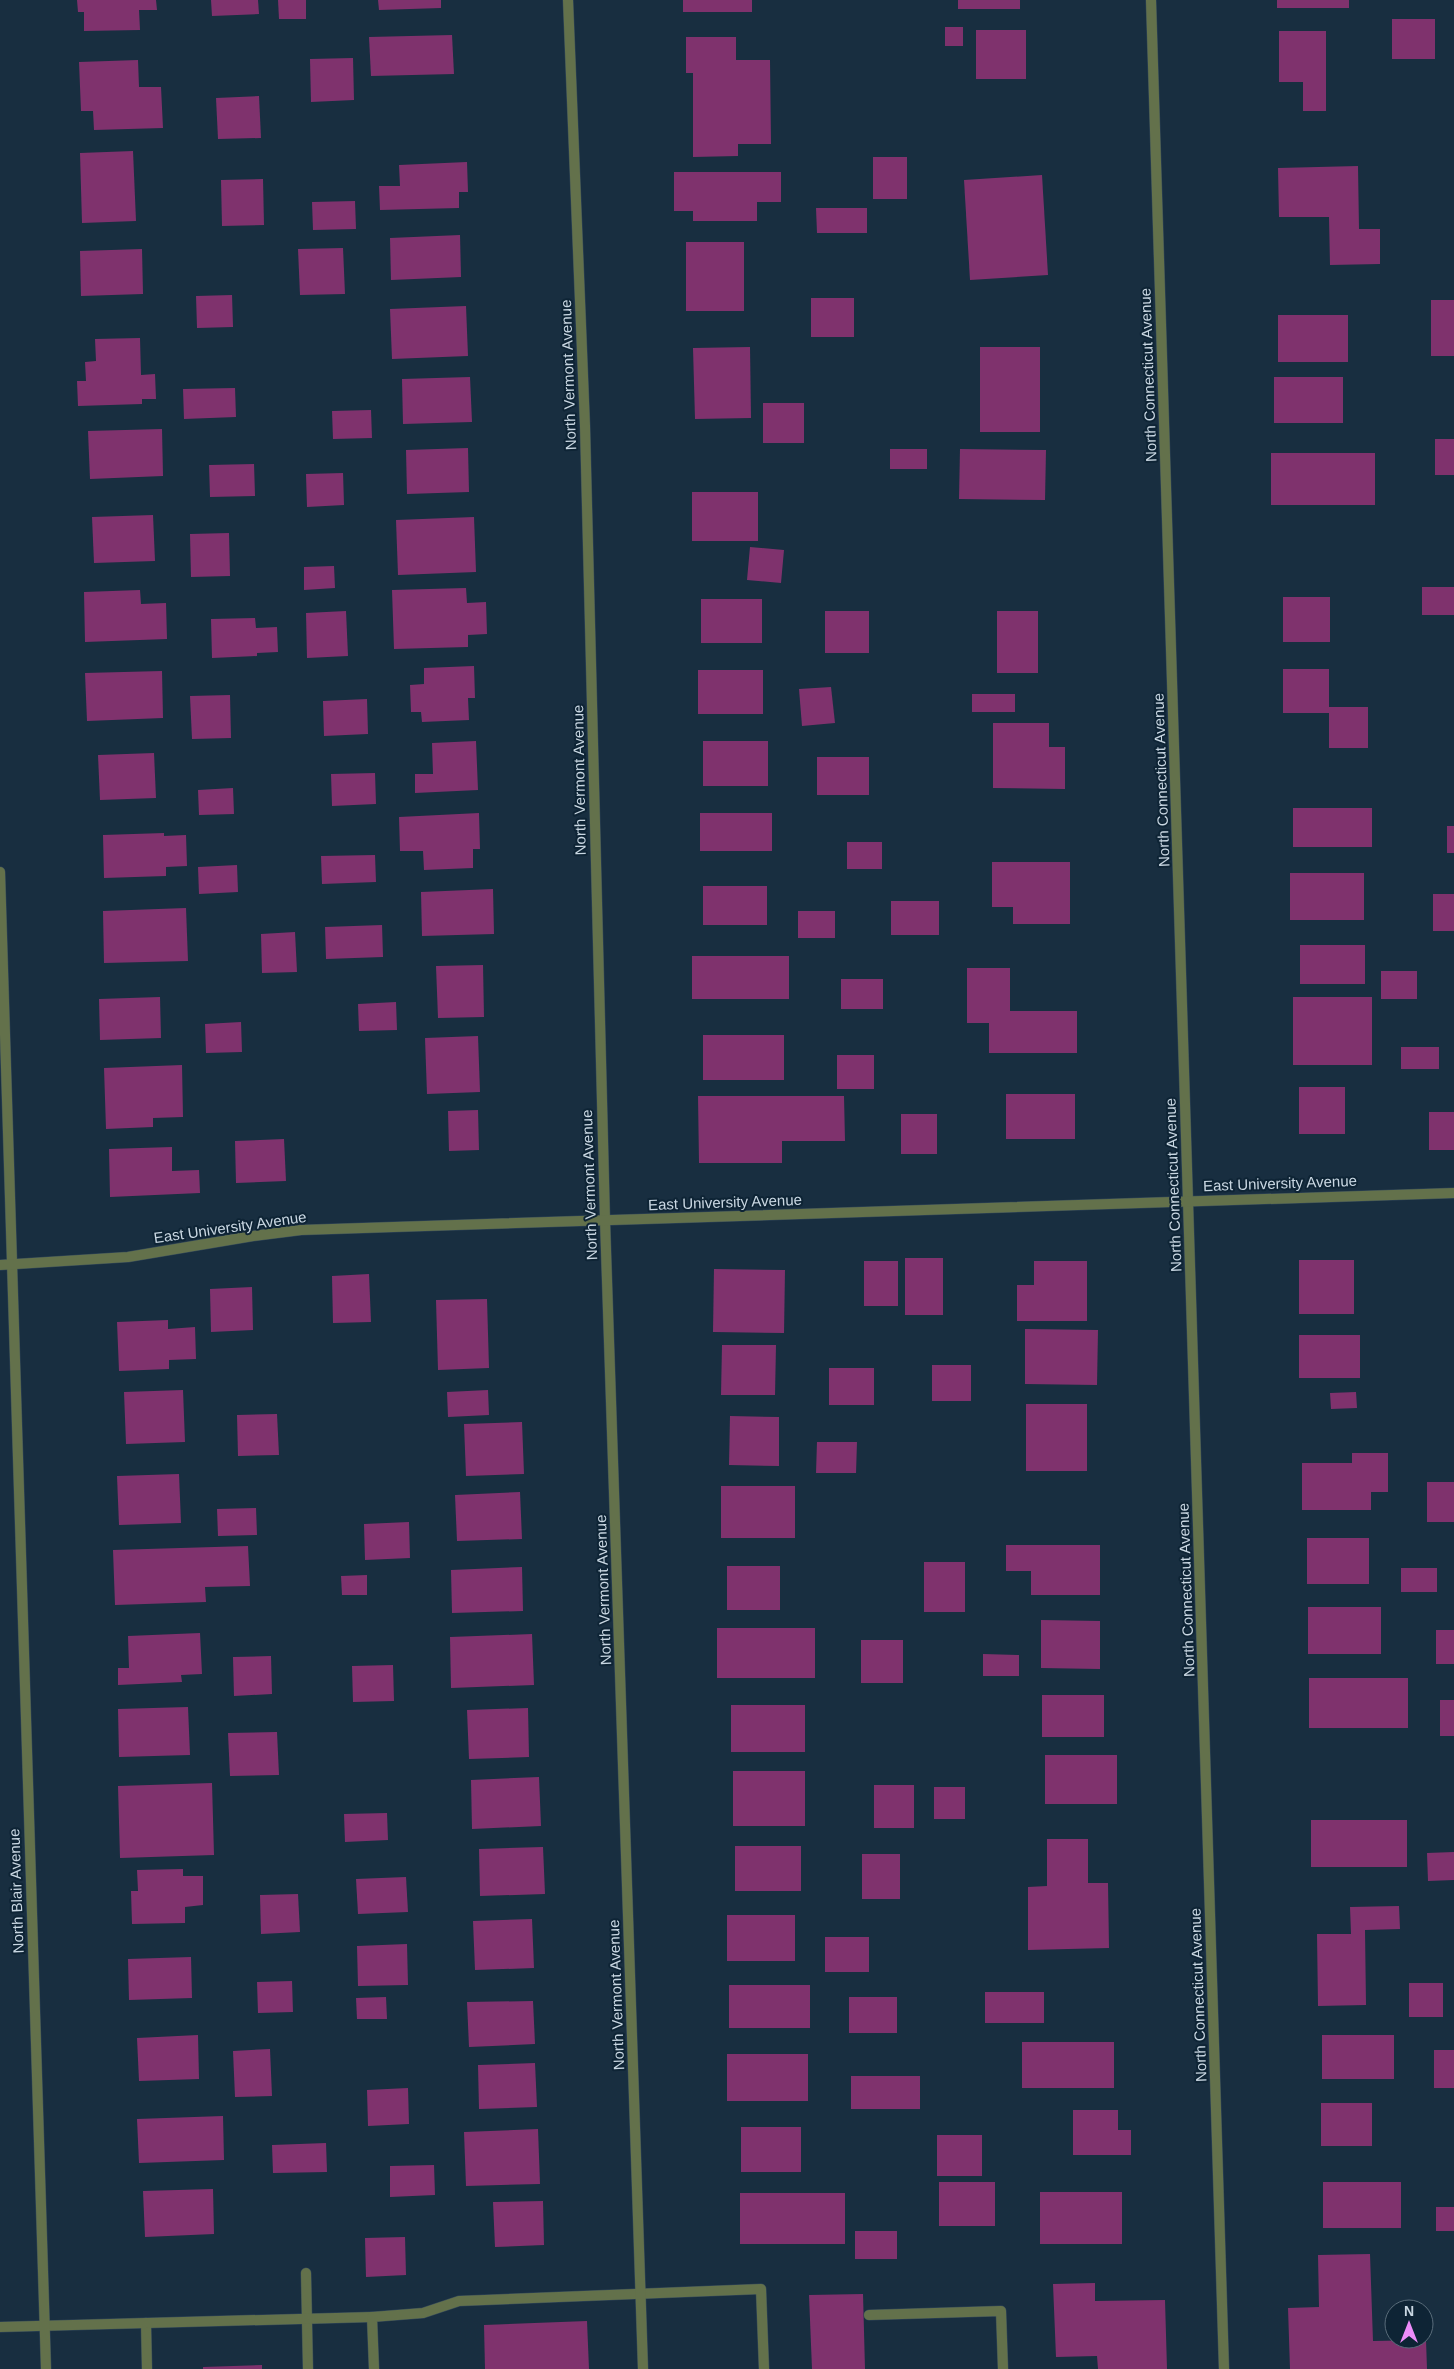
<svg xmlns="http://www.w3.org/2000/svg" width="1454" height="2369" font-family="Helvetica,sans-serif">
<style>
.building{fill:#7f326d}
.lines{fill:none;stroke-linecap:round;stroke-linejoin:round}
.service-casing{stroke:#34495a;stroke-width:11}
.minor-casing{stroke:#34495a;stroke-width:11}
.service{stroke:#63714b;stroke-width:10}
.minor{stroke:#63714b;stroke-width:10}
.labels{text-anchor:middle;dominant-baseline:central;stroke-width:4;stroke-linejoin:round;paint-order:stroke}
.street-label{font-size:15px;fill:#c9d7e2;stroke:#0e2435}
</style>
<rect width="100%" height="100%" fill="#182e40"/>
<g class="building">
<polygon points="77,0 156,0 157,10 139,10 140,30 84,31 84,12 78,12"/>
<polygon points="211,0 258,0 259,14 212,16"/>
<polygon points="278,0 306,0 306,19 279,19"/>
<polygon points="378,0 441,0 441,8 379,10"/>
<rect x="683" y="0" width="69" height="12"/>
<rect x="958" y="0" width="62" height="9"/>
<rect x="1277" y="0" width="72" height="8"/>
<rect x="1392" y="19" width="43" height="40"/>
<rect x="945" y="27" width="18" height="19"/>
<rect x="976" y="30" width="50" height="49"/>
<polygon points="1279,31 1326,31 1326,111 1303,111 1303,82 1279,82"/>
<polygon points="452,35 454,74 371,76 369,37"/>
<polygon points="686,37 736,37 736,60 770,60 771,144 738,144 738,156 693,157 693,73 686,73"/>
<polygon points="353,58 354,100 311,102 310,59"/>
<polygon points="138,60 139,87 161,87 163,128 94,130 93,111 81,111 79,62"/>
<polygon points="259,96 261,138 218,139 216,98"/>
<polygon points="133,151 136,221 82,223 80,153"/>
<rect x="873" y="157" width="34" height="42"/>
<polygon points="467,162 468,192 459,192 459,208 380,210 379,186 400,186 399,165"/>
<polygon points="1358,166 1359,229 1380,229 1380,264 1330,265 1329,217 1279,217 1278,168"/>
<polygon points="674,172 781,172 781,202 757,202 757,221 693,221 693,211 674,211"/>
<polygon points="1042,175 1048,275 970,280 964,180"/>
<polygon points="263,179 264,225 222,226 221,180"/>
<polygon points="355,201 356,229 313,230 312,202"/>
<polygon points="816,208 867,208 867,233 817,233"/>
<polygon points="460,235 461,277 391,280 390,238"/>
<rect x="686" y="242" width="58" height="69"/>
<polygon points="343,248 345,294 300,295 298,249"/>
<polygon points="142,249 143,294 81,296 80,251"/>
<polygon points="232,295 233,327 197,328 196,296"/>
<rect x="811" y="298" width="43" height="39"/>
<rect x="1431" y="300" width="23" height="56"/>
<polygon points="466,306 468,356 392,359 390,309"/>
<rect x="1278" y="315" width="70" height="47"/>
<polygon points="140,338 141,375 155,374 156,399 142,399 142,404 78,406 77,381 86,381 85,362 96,361 95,339"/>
<polygon points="750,347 751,418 695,419 693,348"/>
<rect x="980" y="347" width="60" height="85"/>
<polygon points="470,377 472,422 403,424 402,379"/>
<rect x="1274" y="377" width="69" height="46"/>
<polygon points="235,388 236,417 184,419 183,389"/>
<rect x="763" y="403" width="41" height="40"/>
<polygon points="371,410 372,438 333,439 332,411"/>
<polygon points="162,429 163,476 90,479 88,431"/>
<rect x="1435" y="439" width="19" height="36"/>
<polygon points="468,448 469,492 407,494 406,450"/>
<rect x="890" y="449" width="37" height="20"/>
<polygon points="960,449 1046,450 1045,500 959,499"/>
<rect x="1271" y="453" width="104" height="52"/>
<polygon points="254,464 255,496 210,497 209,465"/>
<polygon points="343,473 344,505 307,507 306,474"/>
<rect x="692" y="492" width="66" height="49"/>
<polygon points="153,515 155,561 94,563 92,517"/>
<polygon points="474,517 476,572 398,575 396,520"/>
<polygon points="229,533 230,576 191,577 190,534"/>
<polygon points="750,547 784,550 781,583 747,580"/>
<polygon points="334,566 335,588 304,590 304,567"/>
<rect x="1422" y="587" width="32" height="28"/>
<polygon points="466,588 467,603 486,602 487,634 468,635 468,647 394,649 392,590"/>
<polygon points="140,590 141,604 166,603 167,639 85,642 84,592"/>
<rect x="1283" y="597" width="47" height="45"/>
<rect x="701" y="599" width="61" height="44"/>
<polygon points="346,611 348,656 307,658 306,613"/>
<rect x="825" y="611" width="44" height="42"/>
<rect x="997" y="611" width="41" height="62"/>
<polygon points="255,618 256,628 277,627 278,652 257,653 257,656 212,658 211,619"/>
<polygon points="474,666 475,698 468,698 469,720 422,722 421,712 411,712 410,685 424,684 424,668"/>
<polygon points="1283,669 1329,669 1329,707 1368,707 1368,748 1329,748 1329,713 1283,713"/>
<rect x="698" y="670" width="65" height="44"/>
<polygon points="162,671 163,718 87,721 85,673"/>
<polygon points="831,687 835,723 802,726 799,689"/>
<rect x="972" y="694" width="43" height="18"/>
<polygon points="230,695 231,738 192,739 190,696"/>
<polygon points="367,699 368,734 324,736 323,701"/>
<polygon points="993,723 1049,723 1049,747 1065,747 1065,789 993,788"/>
<polygon points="476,741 478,790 415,793 415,774 433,774 432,743"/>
<rect x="703" y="741" width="65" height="45"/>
<polygon points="154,753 156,798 100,800 98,755"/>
<rect x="817" y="757" width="52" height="38"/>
<polygon points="375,773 376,804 332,806 331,774"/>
<polygon points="233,788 234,814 199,815 198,790"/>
<rect x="1293" y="808" width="79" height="39"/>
<polygon points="479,813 480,849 473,849 473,868 424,870 423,851 400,851 399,817"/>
<rect x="700" y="813" width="72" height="38"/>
<rect x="1447" y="826" width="7" height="27"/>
<polygon points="164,833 164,836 186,835 187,866 166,867 166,876 104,878 103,835"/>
<rect x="847" y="842" width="35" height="27"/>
<polygon points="375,855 376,882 322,884 321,856"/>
<polygon points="992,862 1070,862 1070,924 1013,924 1013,907 992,907"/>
<polygon points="237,865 238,892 199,894 198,867"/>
<rect x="1290" y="873" width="74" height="47"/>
<rect x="703" y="886" width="64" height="39"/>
<polygon points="493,889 494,934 422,936 421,892"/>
<rect x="1433" y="894" width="21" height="37"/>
<rect x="891" y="901" width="48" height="34"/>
<polygon points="186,908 188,961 104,963 103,911"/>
<rect x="798" y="911" width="37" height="27"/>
<polygon points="382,925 383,957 326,959 325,927"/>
<polygon points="295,932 297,972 262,973 261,934"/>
<rect x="1300" y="945" width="65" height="39"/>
<rect x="692" y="956" width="97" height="43"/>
<polygon points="483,965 484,1017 438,1018 436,966"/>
<polygon points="967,968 1010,968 1010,1011 1077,1011 1077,1053 989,1053 989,1023 967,1023"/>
<rect x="1381" y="971" width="36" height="28"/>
<rect x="841" y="979" width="42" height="30"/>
<polygon points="160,997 161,1038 100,1040 99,999"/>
<rect x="1293" y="997" width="79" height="68"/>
<polygon points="396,1002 397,1030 359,1031 358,1004"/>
<polygon points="241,1022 242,1052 206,1053 205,1024"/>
<rect x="703" y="1035" width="81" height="45"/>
<polygon points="478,1036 480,1092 427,1094 425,1038"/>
<rect x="1401" y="1047" width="38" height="22"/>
<rect x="837" y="1055" width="37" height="34"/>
<polygon points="182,1065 183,1117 153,1118 153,1127 106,1129 104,1068"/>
<rect x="1299" y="1087" width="46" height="47"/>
<rect x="1006" y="1094" width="69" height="45"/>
<polygon points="698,1096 844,1096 845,1141 782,1141 782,1163 699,1163"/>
<polygon points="478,1110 479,1150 449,1151 448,1111"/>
<rect x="1429" y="1112" width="25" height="38"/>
<rect x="901" y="1114" width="36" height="40"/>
<polygon points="284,1139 286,1181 236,1183 235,1141"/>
<polygon points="172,1147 172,1171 199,1170 200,1193 110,1197 109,1149"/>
<rect x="905" y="1258" width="38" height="57"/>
<rect x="1299" y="1260" width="55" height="54"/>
<rect x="864" y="1261" width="34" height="45"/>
<polygon points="1034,1261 1087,1261 1087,1321 1017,1321 1017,1285 1034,1285"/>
<polygon points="714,1269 785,1270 784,1333 713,1332"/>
<polygon points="369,1274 371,1322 333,1323 332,1276"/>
<polygon points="252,1287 253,1330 211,1332 210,1289"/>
<polygon points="487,1299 489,1368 438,1370 436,1300"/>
<polygon points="168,1320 168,1329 195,1327 196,1359 169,1360 169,1369 119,1371 117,1322"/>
<polygon points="1025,1329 1098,1330 1097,1385 1025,1384"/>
<rect x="1299" y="1335" width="61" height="43"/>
<polygon points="722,1345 776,1345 775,1395 721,1395"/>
<rect x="932" y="1365" width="39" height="36"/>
<rect x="829" y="1368" width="45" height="37"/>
<polygon points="183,1390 185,1442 126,1444 124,1392"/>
<polygon points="488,1390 489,1415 448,1417 447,1392"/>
<polygon points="1356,1392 1357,1408 1331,1409 1330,1393"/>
<rect x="1026" y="1404" width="61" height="67"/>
<polygon points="277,1414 279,1455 238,1456 237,1415"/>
<polygon points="730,1416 779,1417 779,1466 729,1465"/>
<polygon points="522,1422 524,1474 466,1476 464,1424"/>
<polygon points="817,1442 857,1442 856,1473 816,1473"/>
<polygon points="1352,1453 1388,1453 1388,1492 1371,1492 1371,1510 1302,1510 1302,1463 1352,1463"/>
<polygon points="179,1474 181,1523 119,1525 117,1476"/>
<rect x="1427" y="1482" width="27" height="40"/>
<rect x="721" y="1486" width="74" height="52"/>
<polygon points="520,1492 522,1539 457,1541 455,1495"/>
<polygon points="256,1508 257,1535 218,1536 217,1509"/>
<polygon points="409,1522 410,1558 365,1560 364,1524"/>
<rect x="1307" y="1538" width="62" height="46"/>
<polygon points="1006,1545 1100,1545 1100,1595 1031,1595 1031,1571 1006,1571"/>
<polygon points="248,1546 250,1586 205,1587 206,1602 115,1605 113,1550"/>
<rect x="924" y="1562" width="41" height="50"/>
<rect x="727" y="1566" width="53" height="44"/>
<polygon points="522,1567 523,1611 452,1613 451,1570"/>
<rect x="1401" y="1568" width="36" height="24"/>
<polygon points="367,1575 367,1595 342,1595 341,1576"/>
<rect x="1308" y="1607" width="73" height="47"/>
<polygon points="1041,1620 1100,1621 1100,1669 1041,1668"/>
<rect x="717" y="1628" width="98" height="50"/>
<rect x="1436" y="1630" width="18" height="34"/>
<polygon points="200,1633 202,1674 181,1675 182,1682 118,1685 118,1668 129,1668 128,1636"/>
<polygon points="532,1634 534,1685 451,1688 450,1637"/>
<rect x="861" y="1640" width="42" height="43"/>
<polygon points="983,1654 1019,1655 1019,1676 983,1676"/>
<polygon points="271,1656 272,1694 234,1696 233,1657"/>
<polygon points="393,1665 394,1701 353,1702 352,1666"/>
<rect x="1309" y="1678" width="99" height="50"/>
<rect x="1042" y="1695" width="62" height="42"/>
<rect x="1440" y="1700" width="14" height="36"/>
<rect x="731" y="1705" width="74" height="47"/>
<polygon points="188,1707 190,1755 119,1757 118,1709"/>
<polygon points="528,1708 529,1757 469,1759 467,1710"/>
<polygon points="277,1732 279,1775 230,1776 228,1733"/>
<rect x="1045" y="1755" width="72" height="49"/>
<rect x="733" y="1771" width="72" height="55"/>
<polygon points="539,1777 541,1826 472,1829 471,1780"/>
<polygon points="212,1783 214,1855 120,1858 118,1786"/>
<rect x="874" y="1785" width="40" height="43"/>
<rect x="934" y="1787" width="31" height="32"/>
<polygon points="387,1813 388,1840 345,1842 344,1814"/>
<rect x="1311" y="1820" width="96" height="47"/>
<polygon points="1047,1839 1088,1839 1088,1883 1108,1883 1109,1948 1028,1950 1028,1887 1047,1886"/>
<rect x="735" y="1846" width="66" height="45"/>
<polygon points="543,1847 545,1894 480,1896 479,1849"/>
<polygon points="1454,1852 1454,1880 1428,1881 1427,1853"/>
<rect x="862" y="1854" width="38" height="45"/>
<polygon points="183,1869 183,1876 203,1876 203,1905 185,1907 185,1923 132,1924 131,1891 138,1891 137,1870"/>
<polygon points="406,1877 408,1912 358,1914 356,1879"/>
<polygon points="298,1894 300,1932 261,1934 260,1895"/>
<polygon points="1399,1906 1400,1929 1365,1930 1366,2005 1318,2006 1317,1934 1351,1934 1350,1907"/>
<rect x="727" y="1915" width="68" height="46"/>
<polygon points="532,1919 534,1968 475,1970 473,1921"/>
<rect x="825" y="1937" width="44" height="35"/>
<polygon points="407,1944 408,1985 358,1986 357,1946"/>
<polygon points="191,1957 192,1998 129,2000 128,1959"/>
<polygon points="292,1981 293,2012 258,2013 257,1982"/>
<rect x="1409" y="1983" width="34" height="34"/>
<rect x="729" y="1985" width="81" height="43"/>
<rect x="985" y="1992" width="59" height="31"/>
<polygon points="386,1997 387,2019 357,2019 356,1998"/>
<rect x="849" y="1997" width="48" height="36"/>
<polygon points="533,2001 535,2044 469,2047 467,2002"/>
<polygon points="198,2035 199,2079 139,2081 137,2038"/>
<rect x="1322" y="2035" width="72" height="44"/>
<rect x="1022" y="2042" width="92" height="46"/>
<polygon points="270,2049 272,2096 235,2097 233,2051"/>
<rect x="1434" y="2050" width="20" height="38"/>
<rect x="727" y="2054" width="81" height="47"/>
<polygon points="535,2063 537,2107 479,2109 478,2065"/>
<rect x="851" y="2076" width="69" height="33"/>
<polygon points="408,2088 409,2124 368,2126 367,2090"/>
<rect x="1321" y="2103" width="51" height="43"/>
<polygon points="1073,2110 1118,2110 1118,2130 1131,2130 1131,2155 1073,2155"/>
<polygon points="223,2116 224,2160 139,2163 137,2119"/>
<rect x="741" y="2127" width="60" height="45"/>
<polygon points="538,2129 540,2184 466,2186 464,2132"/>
<rect x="937" y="2135" width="45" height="41"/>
<polygon points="326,2143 327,2172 273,2173 272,2145"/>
<polygon points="434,2165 435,2195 390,2197 390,2166"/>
<rect x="939" y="2182" width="56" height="44"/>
<rect x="1323" y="2182" width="78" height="46"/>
<polygon points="213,2189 214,2234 145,2237 143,2191"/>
<rect x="1040" y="2192" width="82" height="52"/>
<rect x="740" y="2193" width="105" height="51"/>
<polygon points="543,2201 544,2245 495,2247 493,2202"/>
<rect x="1436" y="2207" width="18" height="24"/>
<rect x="855" y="2231" width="42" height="28"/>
<polygon points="405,2237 406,2275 366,2277 365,2238"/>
<polygon points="1370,2254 1373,2341 1426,2340 1427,2369 1290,2369 1288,2308 1319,2307 1318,2255"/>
<polygon points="1095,2283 1095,2301 1165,2300 1167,2369 1098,2369 1097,2356 1056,2357 1053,2284"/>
<polygon points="863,2294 865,2369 812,2369 809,2295"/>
<polygon points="587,2321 589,2369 485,2369 484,2325"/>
<polygon points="262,2365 262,2369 203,2369 203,2367"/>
</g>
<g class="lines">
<g class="service-casing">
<g id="service">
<polyline points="306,2273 308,2369"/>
<polyline points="869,2315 1001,2311 1003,2369"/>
<polyline points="146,2323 147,2369"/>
<polyline points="0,2327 372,2317"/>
<polyline points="374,2369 372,2317 423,2313 459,2301 761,2289 764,2369"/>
</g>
</g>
<g class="minor-casing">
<g id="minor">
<polyline points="568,0 585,426 605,1220 643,2369"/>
<polyline points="1151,0 1224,2369"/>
<polyline points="0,872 46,2369"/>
<polyline points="0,1265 128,1257 253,1236 301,1230 1454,1193"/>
</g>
</g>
<use href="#service" class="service"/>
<use href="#minor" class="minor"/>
</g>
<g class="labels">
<g class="street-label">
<text transform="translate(568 375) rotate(-92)">North Vermont Avenue</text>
<text transform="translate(1148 375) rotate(-92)">North Connecticut Avenue</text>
<text transform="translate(579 780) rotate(-91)">North Vermont Avenue</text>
<text transform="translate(1161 780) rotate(-92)">North Connecticut Avenue</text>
<text transform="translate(1280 1183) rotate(-2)">East University Avenue</text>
<text transform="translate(589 1185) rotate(-92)">North Vermont Avenue</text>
<text transform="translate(1173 1185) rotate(-92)">North Connecticut Avenue</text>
<text transform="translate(725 1202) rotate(-2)">East University Avenue</text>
<text transform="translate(230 1227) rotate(-8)">East University Avenue</text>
<text transform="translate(603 1590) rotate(-92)">North Vermont Avenue</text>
<text transform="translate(1186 1590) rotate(-92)">North Connecticut Avenue</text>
<text transform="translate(16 1891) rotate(-92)">North Blair Avenue</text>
<text transform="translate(616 1995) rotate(-92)">North Vermont Avenue</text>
<text transform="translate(1198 1995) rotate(-92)">North Connecticut Avenue</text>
</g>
</g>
<g transform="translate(1409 2324)"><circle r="24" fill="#0e2435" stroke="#596c7a"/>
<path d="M0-4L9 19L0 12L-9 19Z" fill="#ed8cf9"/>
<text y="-8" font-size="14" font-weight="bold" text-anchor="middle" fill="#c9d7e2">N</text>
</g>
</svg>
